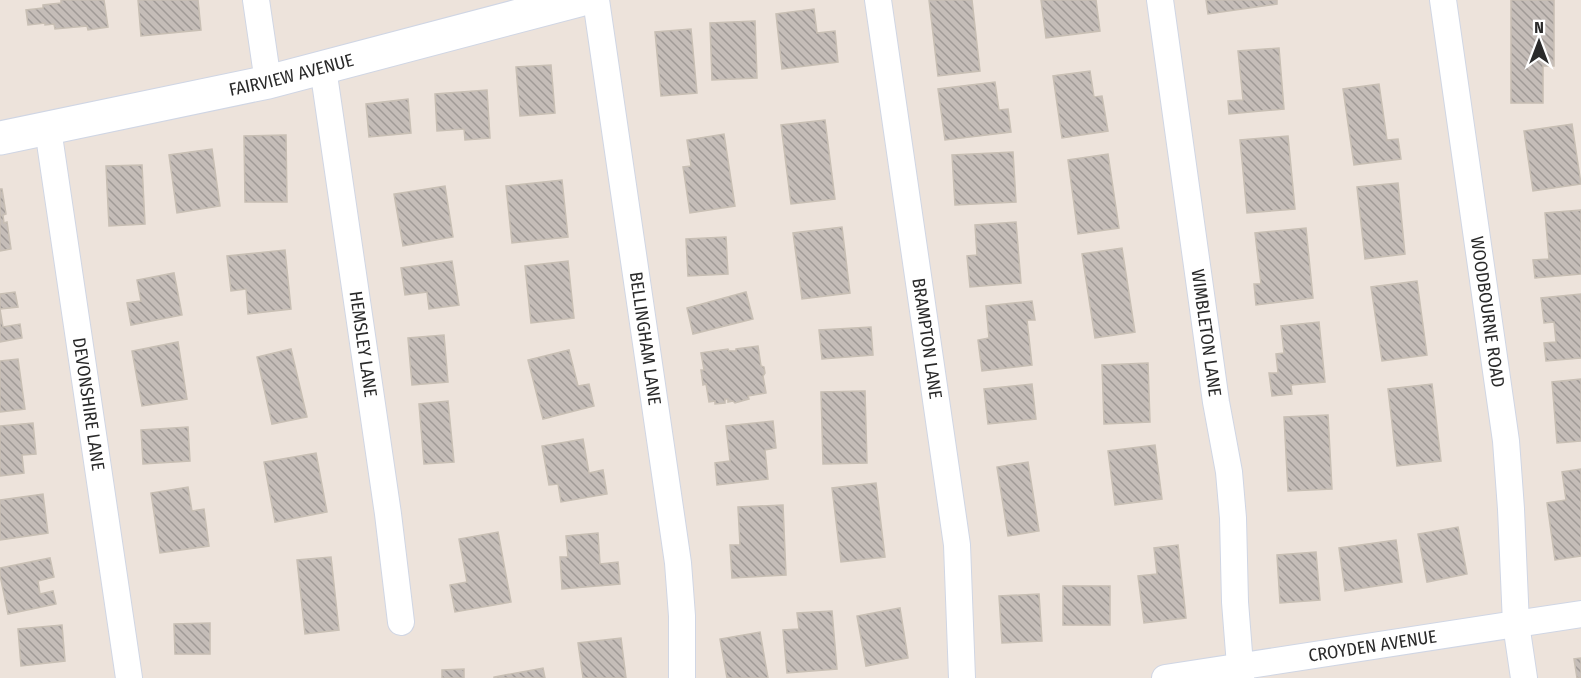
<svg xmlns="http://www.w3.org/2000/svg" width="1581" height="678" font-family="'Fira Sans Condensed',sans-serif">
<style>
.building{fill:url(#building-back-hatch);stroke:#c8bfb4;stroke-width:1.5}
.lines{fill:none;stroke-linecap:round;stroke-linejoin:round}
.street-casing{stroke:#d0d6e4;stroke-width:28}
.secondary-casing{stroke:#d0d6e4;stroke-width:35}
.street{stroke:#fff;stroke-width:26}
.secondary{stroke:#fff;stroke-width:33}
.labels{text-anchor:middle;dominant-baseline:central;stroke-width:4.5;stroke-linejoin:round;paint-order:stroke}
.street-label{font-size:18px;fill:#2a2a2a;stroke:#fff}
</style>
<defs>
<pattern id="building-back-hatch" width="6" height="6" patternUnits="userSpaceOnUse" patternTransform="scale(1.5)"><rect width="6" height="6" fill="#c5bdb8"/><path d="M-1 5l2 2M0 0l6 6M5-1l2 2" fill="none" stroke="#a09a96"/></pattern>
</defs>
<rect width="100%" height="100%" fill="#ede3db"/>
<g class="building">
<polygon points="61,0 104,0 108,27 88,30 87,26 55,29 54,24 45,25 45,23 28,25 26,10 43,8 43,5 61,3"/>
<polygon points="138,0 198,0 201,30 141,36"/>
<polygon points="929,0 972,0 980,71 938,76"/>
<polygon points="1041,0 1096,0 1100,31 1046,38"/>
<polygon points="1206,0 1277,0 1277,4 1208,14"/>
<polygon points="1511,0 1554,0 1554,66 1543,66 1543,103 1511,103"/>
<polygon points="814,9 817,33 835,31 838,62 782,69 776,14"/>
<polygon points="755,21 757,78 712,80 710,23"/>
<polygon points="691,29 697,93 661,96 655,32"/>
<polygon points="1279,48 1284,109 1229,114 1228,101 1243,100 1238,51"/>
<polygon points="551,65 555,113 520,116 516,67"/>
<polygon points="1090,71 1094,97 1102,96 1108,131 1062,138 1053,76"/>
<polygon points="995,82 999,110 1008,109 1011,132 945,140 938,89"/>
<polygon points="1379,84 1387,140 1398,139 1401,159 1354,165 1343,89"/>
<polygon points="487,90 490,138 465,140 464,129 437,131 435,94"/>
<polygon points="408,99 411,133 369,137 366,104"/>
<polygon points="825,120 835,199 791,204 781,125"/>
<polygon points="1572,124 1581,184 1533,191 1524,131"/>
<polygon points="724,134 735,206 690,213 683,167 691,166 687,140"/>
<polygon points="286,135 287,202 245,202 244,136"/>
<polygon points="1288,136 1295,209 1247,213 1240,140"/>
<polygon points="212,149 220,206 177,213 169,155"/>
<polygon points="1013,152 1016,202 955,205 952,155"/>
<polygon points="1108,154 1119,228 1078,234 1068,160"/>
<polygon points="142,165 145,224 109,226 106,166"/>
<polygon points="562,180 568,237 512,243 506,186"/>
<polygon points="1398,183 1405,254 1365,259 1357,187"/>
<polygon points="445,186 453,237 403,246 394,194"/>
<polygon points="0,189 2,189 6,214 3,215 4,223 7,222 11,249 0,251"/>
<polygon points="1581,210 1581,274 1535,278 1533,260 1549,259 1545,213"/>
<polygon points="1016,222 1021,283 970,287 967,256 977,255 975,225"/>
<polygon points="842,227 850,293 802,299 793,233"/>
<polygon points="1306,228 1313,298 1256,305 1254,284 1261,284 1255,233"/>
<polygon points="726,237 728,274 688,276 686,239"/>
<polygon points="1122,248 1135,332 1095,338 1082,254"/>
<polygon points="285,250 291,309 248,314 246,289 231,291 227,256"/>
<polygon points="452,261 459,305 429,309 427,292 405,295 401,268"/>
<polygon points="568,261 574,318 531,323 525,266"/>
<polygon points="174,273 182,315 131,325 127,303 141,301 137,280"/>
<polygon points="1417,281 1427,355 1382,361 1371,287"/>
<polygon points="15,292 18,307 0,309 3,327 20,324 22,338 0,342 0,294"/>
<polygon points="746,292 753,319 693,334 687,308"/>
<polygon points="1581,294 1581,358 1546,361 1544,343 1556,342 1554,322 1544,323 1541,298"/>
<polygon points="1032,301 1035,320 1027,320 1032,365 982,371 978,340 989,338 986,306"/>
<polygon points="1319,322 1325,382 1291,385 1292,394 1272,396 1269,373 1278,373 1276,354 1284,353 1281,326"/>
<polygon points="871,327 873,355 822,359 819,330"/>
<polygon points="444,335 448,382 412,385 408,338"/>
<polygon points="178,342 187,399 142,406 132,351"/>
<polygon points="758,346 761,366 764,367 765,373 763,376 766,393 748,396 749,399 735,403 733,401 728,402 728,399 725,399 725,403 715,404 715,401 709,402 706,384 703,385 701,370 704,370 701,353 728,349 729,351 736,351 736,349"/>
<polygon points="291,349 307,417 272,424 257,357"/>
<polygon points="569,350 578,386 589,384 594,406 543,419 528,360"/>
<polygon points="18,359 25,409 0,412 0,361"/>
<polygon points="1148,363 1150,422 1104,424 1102,365"/>
<polygon points="1581,379 1581,441 1557,443 1552,382"/>
<polygon points="1032,384 1036,419 988,424 984,389"/>
<polygon points="1432,384 1441,461 1397,466 1388,389"/>
<polygon points="865,391 867,463 823,464 821,392"/>
<polygon points="448,401 454,462 424,464 419,404"/>
<polygon points="1328,415 1332,489 1288,491 1284,417"/>
<polygon points="773,421 776,448 765,450 768,479 717,485 715,463 730,461 726,426"/>
<polygon points="33,423 36,454 22,455 24,473 0,476 0,426"/>
<polygon points="188,427 190,461 143,464 141,430"/>
<polygon points="583,439 589,473 603,470 607,494 561,502 558,484 549,485 542,446"/>
<polygon points="1155,445 1162,499 1115,505 1108,451"/>
<polygon points="316,453 327,512 275,522 264,462"/>
<polygon points="1028,462 1039,531 1008,536 997,467"/>
<polygon points="1581,469 1581,556 1555,560 1547,503 1566,500 1562,472"/>
<polygon points="876,483 885,557 841,562 832,488"/>
<polygon points="188,487 192,511 204,509 209,546 160,553 151,493"/>
<polygon points="43,494 48,533 0,540 0,500"/>
<polygon points="783,505 786,575 732,578 730,545 740,545 738,507"/>
<polygon points="1458,527 1467,574 1427,582 1418,534"/>
<polygon points="498,532 511,602 455,612 450,585 467,582 459,539"/>
<polygon points="598,533 600,564 618,562 620,584 562,589 560,557 568,557 566,536"/>
<polygon points="1396,540 1402,582 1345,591 1339,548"/>
<polygon points="1178,545 1186,618 1144,623 1138,576 1157,574 1154,548"/>
<polygon points="1316,552 1320,600 1280,603 1277,555"/>
<polygon points="331,557 339,630 305,634 297,560"/>
<polygon points="50,558 54,577 38,581 40,594 53,591 56,604 8,614 0,575 0,568"/>
<rect x="1063" y="586" width="47" height="39"/>
<polygon points="1039,594 1042,641 1002,643 999,596"/>
<polygon points="900,608 908,658 866,666 857,616"/>
<polygon points="832,611 837,669 787,673 783,630 799,629 797,613"/>
<polygon points="210,623 210,654 175,654 174,624"/>
<polygon points="62,625 65,661 21,666 18,629"/>
<polygon points="760,632 768,678 727,678 720,639"/>
<polygon points="621,638 626,678 583,678 578,643"/>
<polygon points="1581,658 1581,678 1577,678 1574,659"/>
<polygon points="543,668 545,678 494,678 494,677"/>
<polygon points="464,669 464,678 442,678 442,670"/>
</g>
<g class="lines">
<g class="street-casing">
<g id="street">
<polyline points="256,0 268,82"/>
<path id="s1" d="M596,0L678,563L682,616V678"/>
<path id="s2" d="M878,0L957,545L962,678"/>
<path id="s3" d="M1160,0L1216,402L1229,472L1233,518L1235,602L1241,678"/>
<path id="s4" d="M1443,0L1506,441L1511,509L1516,624L1524,678"/>
<path id="s5" d="M323,68L388,514L401,622"/>
<path id="s6" d="M48,129L129,678"/>
<path id="s7" d="M1165,678L1581,614"/>
</g>
</g>
<g class="secondary-casing">
<g id="secondary">
<path id="s8" d="M0,138L268,82L579,0"/>
</g>
</g>
<use href="#street" class="street"/>
<use href="#secondary" class="secondary"/>
</g>
<g class="labels">
<g class="street-label">
<text stroke="none"><textPath href="#s8" startOffset="298">FAIRVIEW AVENUE</textPath></text>
<text stroke="none"><textPath href="#s4" startOffset="315">WOODBOURNE ROAD</textPath></text>
<text stroke="none"><textPath href="#s3" startOffset="336">WIMBLETON LANE</textPath></text>
<text stroke="none"><textPath href="#s1" startOffset="342">BELLINGHAM LANE</textPath></text>
<text stroke="none"><textPath href="#s2" startOffset="342">BRAMPTON LANE</textPath></text>
<text stroke="none"><textPath href="#s5" startOffset="279">HEMSLEY LANE</textPath></text>
<text stroke="none"><textPath href="#s6" startOffset="278">DEVONSHIRE LANE</textPath></text>
<text stroke="none"><textPath href="#s7" startOffset="210">CROYDEN AVENUE</textPath></text>
</g>
</g>
<g transform="translate(1539 42)" stroke="#ffffff" stroke-width="4.5" paint-order="stroke">
<path d="M0-4.5L10 22L0 15L-10 22Z" fill="#2a2a2a"/>
<text y="-9" font-size="16" font-weight="bold" text-anchor="middle" fill="#2a2a2a">N</text>
</g>
</svg>
